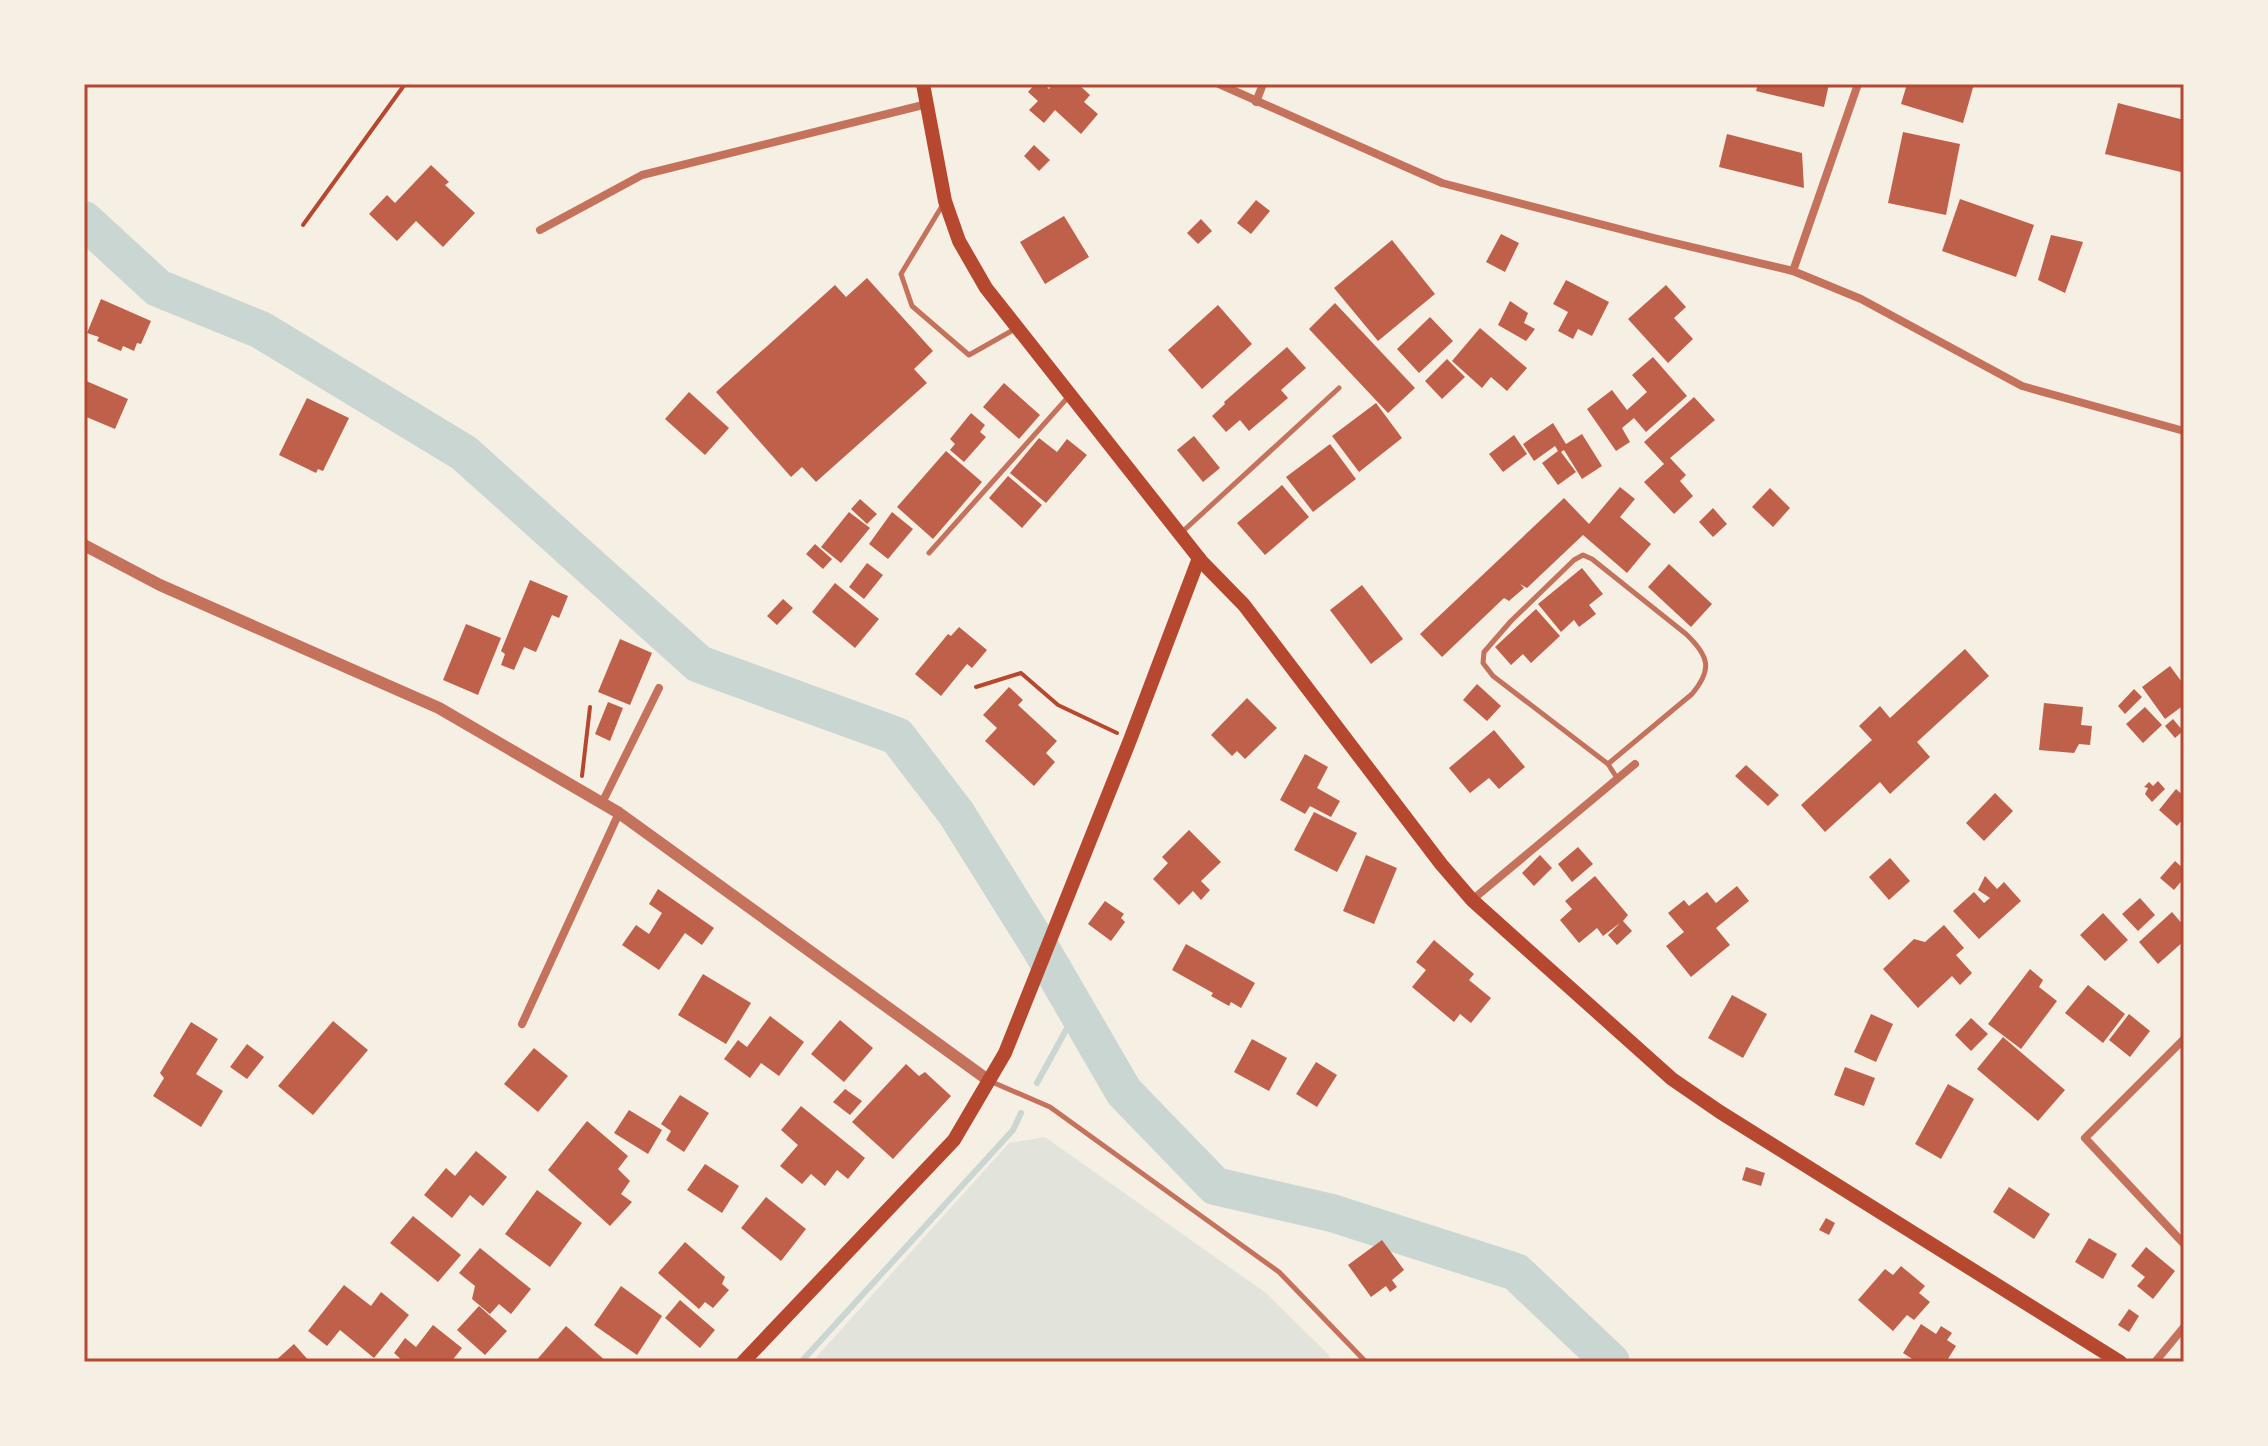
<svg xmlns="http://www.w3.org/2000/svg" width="2268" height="1446" font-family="'PT Sans Narrow',sans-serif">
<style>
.green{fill:#e2e4dc}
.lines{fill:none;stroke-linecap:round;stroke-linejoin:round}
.stream{stroke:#c9d6d2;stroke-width:6}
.river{stroke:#c9d6d2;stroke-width:38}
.building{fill:#bf614a}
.path{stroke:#b5482f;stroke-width:4}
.service{stroke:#c5725c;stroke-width:5}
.minor{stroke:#c5725c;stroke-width:8}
.tertiary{stroke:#c5725c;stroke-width:12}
.secondary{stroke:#b5482f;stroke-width:14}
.neatline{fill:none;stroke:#b5482f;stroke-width:3}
</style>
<rect width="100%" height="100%" fill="#f6efe4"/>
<polygon class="green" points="1045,1137 1266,1293 1328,1354 1333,1362 812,1362 1009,1143"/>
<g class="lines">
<g class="stream">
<polyline points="1037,1083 1077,1010"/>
<polyline points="801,1362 1013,1130 1021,1113"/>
</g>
<polyline class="river" points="84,220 158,288 261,330 464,453 699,664 897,736 956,813 1041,949 1124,1092 1215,1186 1332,1213 1516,1272 1611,1362"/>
</g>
<g class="building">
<polygon points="1035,84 1044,84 1049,89 1053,84 1066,84 1070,87 1072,84 1078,84 1090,95 1084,102 1098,114 1081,134 1055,110 1044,123 1029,110 1038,101 1028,92"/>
<polygon points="1758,84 1829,84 1824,107 1756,91"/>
<polygon points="1907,84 1974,84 1963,123 1901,104"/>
<polygon points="2118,103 2184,120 2184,159 2181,172 2105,154"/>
<polygon points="1903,132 1960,144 1946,215 1888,203"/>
<polygon points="1727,134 1802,153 1804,188 1719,167"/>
<polygon points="1034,145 1050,160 1039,171 1024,156"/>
<polygon points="431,165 449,182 445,185 475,213 443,247 416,221 397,241 369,214 387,195 395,203"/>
<polygon points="1960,199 2034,225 2016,277 1942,251"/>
<polygon points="1256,200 1270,211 1251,234 1237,223"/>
<polygon points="1064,216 1089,257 1045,284 1020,242"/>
<polygon points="1201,219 1212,231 1198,244 1187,233"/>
<polygon points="1501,234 1519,243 1505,272 1486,262"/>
<polygon points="2051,235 2083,242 2065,293 2038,280"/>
<polygon points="1392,240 1435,294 1378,341 1334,288"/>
<polygon points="867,278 933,351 914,369 927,383 816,482 802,467 791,477 716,392 835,285 846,297"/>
<polygon points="1566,280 1609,302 1592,336 1578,329 1573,339 1558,331 1568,312 1553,304"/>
<polygon points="1666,285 1686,307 1674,318 1693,339 1668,363 1628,319"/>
<polygon points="101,299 151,321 141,344 137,343 134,351 123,346 121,351 97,341 99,337 87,333"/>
<polygon points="1510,301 1528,313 1524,323 1535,329 1526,341 1498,325"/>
<polygon points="1335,303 1415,388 1388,413 1309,329"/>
<polygon points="1218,305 1252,344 1202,389 1168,350"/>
<polygon points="1430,317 1453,341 1419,373 1397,349"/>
<polygon points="1480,328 1527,368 1507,391 1491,377 1482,388 1452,361"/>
<polygon points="1287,347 1306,368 1281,390 1288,398 1249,431 1240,420 1226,432 1212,416 1225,404 1224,402"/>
<polygon points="1653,357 1687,396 1646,432 1634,418 1622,428 1630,442 1616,451 1587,409 1612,390 1627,410 1647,392 1632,375"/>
<polygon points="1447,359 1465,377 1442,399 1425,381"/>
<polygon points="84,380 128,399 115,429 84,416"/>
<polygon points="1004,383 1040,415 1019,439 983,407"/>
<polygon points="689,392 729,428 705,455 665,419"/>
<polygon points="1694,397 1715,420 1670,458 1686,475 1680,481 1693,496 1674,514 1644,482 1664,464 1644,442"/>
<polygon points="307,398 349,418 323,471 318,469 316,473 279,455"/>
<polygon points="1376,403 1402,438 1359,472 1332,436"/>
<polygon points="971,413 985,425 980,432 986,437 964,462 950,450 955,444 950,439"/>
<polygon points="1553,423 1566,444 1582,434 1602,466 1582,479 1564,450 1561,452 1576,472 1558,485 1542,463 1558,451 1555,446 1534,461 1523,444"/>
<polygon points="1514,435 1527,454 1503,472 1489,454"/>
<polygon points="1194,436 1220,468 1203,482 1177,450"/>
<polygon points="1039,438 1057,452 1067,439 1087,455 1046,503 1010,473"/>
<polygon points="1330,444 1356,479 1313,512 1286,477"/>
<polygon points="946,451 982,482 933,539 897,507"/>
<polygon points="1008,476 1042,505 1022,528 989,498"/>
<polygon points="1282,485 1309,517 1265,555 1237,523"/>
<polygon points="1620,487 1635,499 1620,517 1651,544 1627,573 1583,535 1527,588 1520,584 1524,588 1509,601 1504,598 1442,657 1420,634 1564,498 1589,524"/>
<polygon points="1770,488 1790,508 1773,527 1752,507"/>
<polygon points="860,499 877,514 867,524 851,509"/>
<polygon points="1713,508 1727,524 1713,537 1699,522"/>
<polygon points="849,512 870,528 841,563 821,547"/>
<polygon points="892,512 913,529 888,559 869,544"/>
<polygon points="815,544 832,559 823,569 806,554"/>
<polygon points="867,563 883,575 864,599 849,587"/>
<polygon points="1669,564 1712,604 1691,627 1648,587"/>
<polygon points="1582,568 1603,594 1589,605 1596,614 1579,627 1574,620 1561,632 1538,604"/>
<polygon points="530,580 568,596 559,618 552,615 536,652 524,647 514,670 501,665 505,654 501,651"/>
<polygon points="835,583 879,619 855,648 812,612"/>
<polygon points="1362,585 1403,639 1371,664 1330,610"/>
<polygon points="783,599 793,608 777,625 767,616"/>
<polygon points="1536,609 1560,636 1531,663 1523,654 1511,665 1495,647"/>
<polygon points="466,624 501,638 478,695 443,680"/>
<polygon points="959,627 987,650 972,668 967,664 941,696 915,674 948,634 951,636"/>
<polygon points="620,639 652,653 630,705 598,692"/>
<polygon points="1965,649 1989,676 1917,742 1930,757 1890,794 1880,782 1825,832 1801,805 1872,740 1859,726 1880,706 1890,718"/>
<polygon points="2170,666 2184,685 2184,705 2165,719 2142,687"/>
<polygon points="1477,684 1501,706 1487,721 1463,700"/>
<polygon points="1009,687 1023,700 1018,705 1057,741 1046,753 1055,762 1034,786 985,741 997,728 983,715"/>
<polygon points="2134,689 2142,697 2125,714 2118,706"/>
<polygon points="1247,698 1277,728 1245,759 1237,751 1232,756 1211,735"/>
<polygon points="608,702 623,708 610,741 595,734"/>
<polygon points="2044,703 2083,707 2081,725 2092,726 2090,745 2079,744 2074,753 2039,750"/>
<polygon points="2145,707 2162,725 2143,743 2126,724"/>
<polygon points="2173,719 2183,731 2175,738 2165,726"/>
<polygon points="1494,730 1525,767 1499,789 1489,778 1470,793 1449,768"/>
<polygon points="1305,754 1328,767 1317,788 1340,801 1331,817 1310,806 1305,814 1280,800"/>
<polygon points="1746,765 1779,795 1768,806 1735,776"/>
<polygon points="2158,781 2165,789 2152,802 2145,794 2148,788 2144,787 2149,782 2153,786"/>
<polygon points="2176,789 2184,796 2184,818 2177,826 2159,810"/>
<polygon points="1995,793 2013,811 1984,841 1966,823"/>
<polygon points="1314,812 1357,833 1337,872 1294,850"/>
<polygon points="1189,830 1221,862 1201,881 1210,890 1201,900 1193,891 1179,905 1153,879 1168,863 1162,857"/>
<polygon points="1578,847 1593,864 1572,882 1558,864"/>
<polygon points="1366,855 1397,868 1374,924 1343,911"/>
<polygon points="1540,855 1552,868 1534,886 1522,873"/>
<polygon points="1890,858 1910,881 1889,900 1869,877"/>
<polygon points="2175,861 2184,869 2184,878 2174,890 2160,878"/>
<polygon points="1595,876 1628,915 1623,921 1632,931 1617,945 1608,935 1620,923 1603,936 1597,928 1579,943 1560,920 1572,909 1565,901"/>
<polygon points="1985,876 1997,889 2004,882 2021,901 1979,939 1953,911 1974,892 1984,903 1990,898 1978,890"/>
<polygon points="1737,886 1749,901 1716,928 1730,945 1691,977 1666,946 1684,932 1668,913 1684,900 1689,906 1707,892 1716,903"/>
<polygon points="658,889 714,928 702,945 685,933 659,970 622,945 636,925 649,934 662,913 649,904"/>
<polygon points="2140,898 2155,915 2138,931 2122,914"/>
<polygon points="1105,901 1124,914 1121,918 1125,922 1111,941 1088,924"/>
<polygon points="2172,912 2184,926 2184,941 2158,964 2139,942"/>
<polygon points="2103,913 2128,940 2105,961 2080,935"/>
<polygon points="1944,925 1964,948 1956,955 1972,973 1960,985 1952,976 1918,1008 1883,969 1914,939 1925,942"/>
<polygon points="1434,940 1474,974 1469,980 1491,998 1471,1023 1460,1014 1454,1022 1412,987 1426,970 1416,962"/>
<polygon points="1186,944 1255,983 1241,1008 1231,1002 1229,1006 1211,996 1213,993 1172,970"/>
<polygon points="2030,969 2043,980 2039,987 2057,1001 2021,1049 1988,1024"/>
<polygon points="703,974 751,1003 726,1044 678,1015"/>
<polygon points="2088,985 2125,1014 2103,1043 2065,1013"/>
<polygon points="1732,995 1767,1014 1743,1058 1708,1038"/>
<polygon points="1871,1014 1893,1024 1876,1062 1854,1052"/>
<polygon points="2129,1014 2150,1031 2130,1057 2109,1040"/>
<polygon points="770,1016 804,1042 779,1076 761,1063 750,1078 724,1059 738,1040 747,1047"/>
<polygon points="1971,1018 1988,1034 1971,1051 1955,1035"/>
<polygon points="840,1020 873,1048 844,1082 811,1054"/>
<polygon points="333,1021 368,1050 313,1115 278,1086"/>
<polygon points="191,1022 218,1039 196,1074 223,1091 201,1127 153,1096 164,1078 160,1073"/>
<polygon points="2003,1037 2065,1090 2038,1121 1977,1069"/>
<polygon points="1252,1039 1287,1058 1269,1091 1234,1072"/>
<polygon points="247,1044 264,1057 247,1079 230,1067"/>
<polygon points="534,1048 568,1076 538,1112 504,1084"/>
<polygon points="1316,1062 1337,1075 1317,1107 1296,1094"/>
<polygon points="906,1064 919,1076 925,1072 951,1096 893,1159 852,1122"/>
<polygon points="1845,1067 1875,1078 1864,1106 1834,1095"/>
<polygon points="1948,1084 1974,1099 1941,1159 1915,1144"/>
<polygon points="845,1089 862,1101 850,1115 833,1102"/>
<polygon points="680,1095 709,1113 684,1152 666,1140 671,1131 661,1124"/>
<polygon points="801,1106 865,1158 848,1179 837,1170 825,1186 811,1174 802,1184 780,1166 798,1145 781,1130"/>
<polygon points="629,1110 662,1130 648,1154 614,1133"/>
<polygon points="587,1121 628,1156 618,1169 630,1181 621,1194 632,1202 610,1226 548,1170"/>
<polygon points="476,1151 507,1177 483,1206 470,1195 452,1218 424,1195 446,1168 455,1176"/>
<polygon points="705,1164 739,1186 722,1213 687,1190"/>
<polygon points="1746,1167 1765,1173 1761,1186 1742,1180"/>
<polygon points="2009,1187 2050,1214 2034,1239 1993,1212"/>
<polygon points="537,1190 582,1223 550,1267 505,1234"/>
<polygon points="766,1197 806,1229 781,1261 741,1228"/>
<polygon points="413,1216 461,1255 438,1282 390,1243"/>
<polygon points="1826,1218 1835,1223 1829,1235 1819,1230"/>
<polygon points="2089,1238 2117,1254 2103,1279 2075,1262"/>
<polygon points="1382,1240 1404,1270 1392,1280 1397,1287 1390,1292 1386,1286 1371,1297 1348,1265"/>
<polygon points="685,1242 725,1277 722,1284 729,1290 713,1308 705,1302 699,1309 658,1273"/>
<polygon points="2146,1247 2175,1271 2153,1299 2137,1286 2145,1277 2131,1266"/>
<polygon points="480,1248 531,1289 511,1314 499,1304 490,1314 472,1299 475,1286 459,1273"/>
<polygon points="1901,1266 1925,1286 1919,1293 1930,1302 1914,1320 1907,1315 1893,1331 1858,1300 1885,1269 1893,1275"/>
<polygon points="344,1285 371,1306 381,1292 409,1315 374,1358 340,1330 327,1346 308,1331"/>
<polygon points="621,1286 662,1316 637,1355 594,1325"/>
<polygon points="680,1300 715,1330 700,1348 665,1318"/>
<polygon points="479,1306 507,1331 485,1355 457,1330"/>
<polygon points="2129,1309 2139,1316 2129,1332 2118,1325"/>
<polygon points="1921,1324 1936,1334 1941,1326 1952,1333 1947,1340 1956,1346 1946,1362 1917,1362 1903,1353"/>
<polygon points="433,1325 462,1348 451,1362 404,1362 394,1353 405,1338 416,1347"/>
<polygon points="566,1326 607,1362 535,1362"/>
<polygon points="294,1344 310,1362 274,1362"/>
</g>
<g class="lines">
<g class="path">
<polyline points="303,225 405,84"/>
<polyline points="976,687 1021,673 1058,705 1117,733"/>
<polyline points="582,776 590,707"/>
</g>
<g class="service">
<polyline points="942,206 901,274 912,306 969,355 1015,329"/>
<polyline points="1181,533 1339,388"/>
<polyline points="929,553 1069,396"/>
<path d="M1608,764L1692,694C1713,669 1709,656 1686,634L1592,559L1583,555L1574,560L1511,621L1484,652L1483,663L1493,676L1608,764L1617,778"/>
<polyline points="992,1082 1050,1107 1279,1272 1366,1362"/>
</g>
<g class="minor">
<polyline points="1219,84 1442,183 1658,239 1793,271 1861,299 2022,386 2184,431"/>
<polyline points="1256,102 1263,84"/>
<polyline points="540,230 642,175 927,104"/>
<polyline points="1793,271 1858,84"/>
<polyline points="602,803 659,688"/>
<polyline points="1472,900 1635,764"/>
<polyline points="522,1024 619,813"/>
<polyline points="2184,1039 2085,1138 2184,1244"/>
<polyline points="2155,1362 2184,1327"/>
</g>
<polyline class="tertiary" points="84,545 160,585 439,708 619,813 988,1080"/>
<g class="secondary">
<polyline points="923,84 945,201 959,241 986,288 1202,562 1244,605 1441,864 1472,900 1672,1079 1720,1112 2120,1362"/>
<polyline points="743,1362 954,1140 1005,1053 1130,740 1199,558"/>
</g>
</g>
<rect width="2268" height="1446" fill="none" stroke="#f6efe4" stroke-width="172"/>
<rect x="86" y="86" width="2096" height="1274" class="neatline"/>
</svg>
